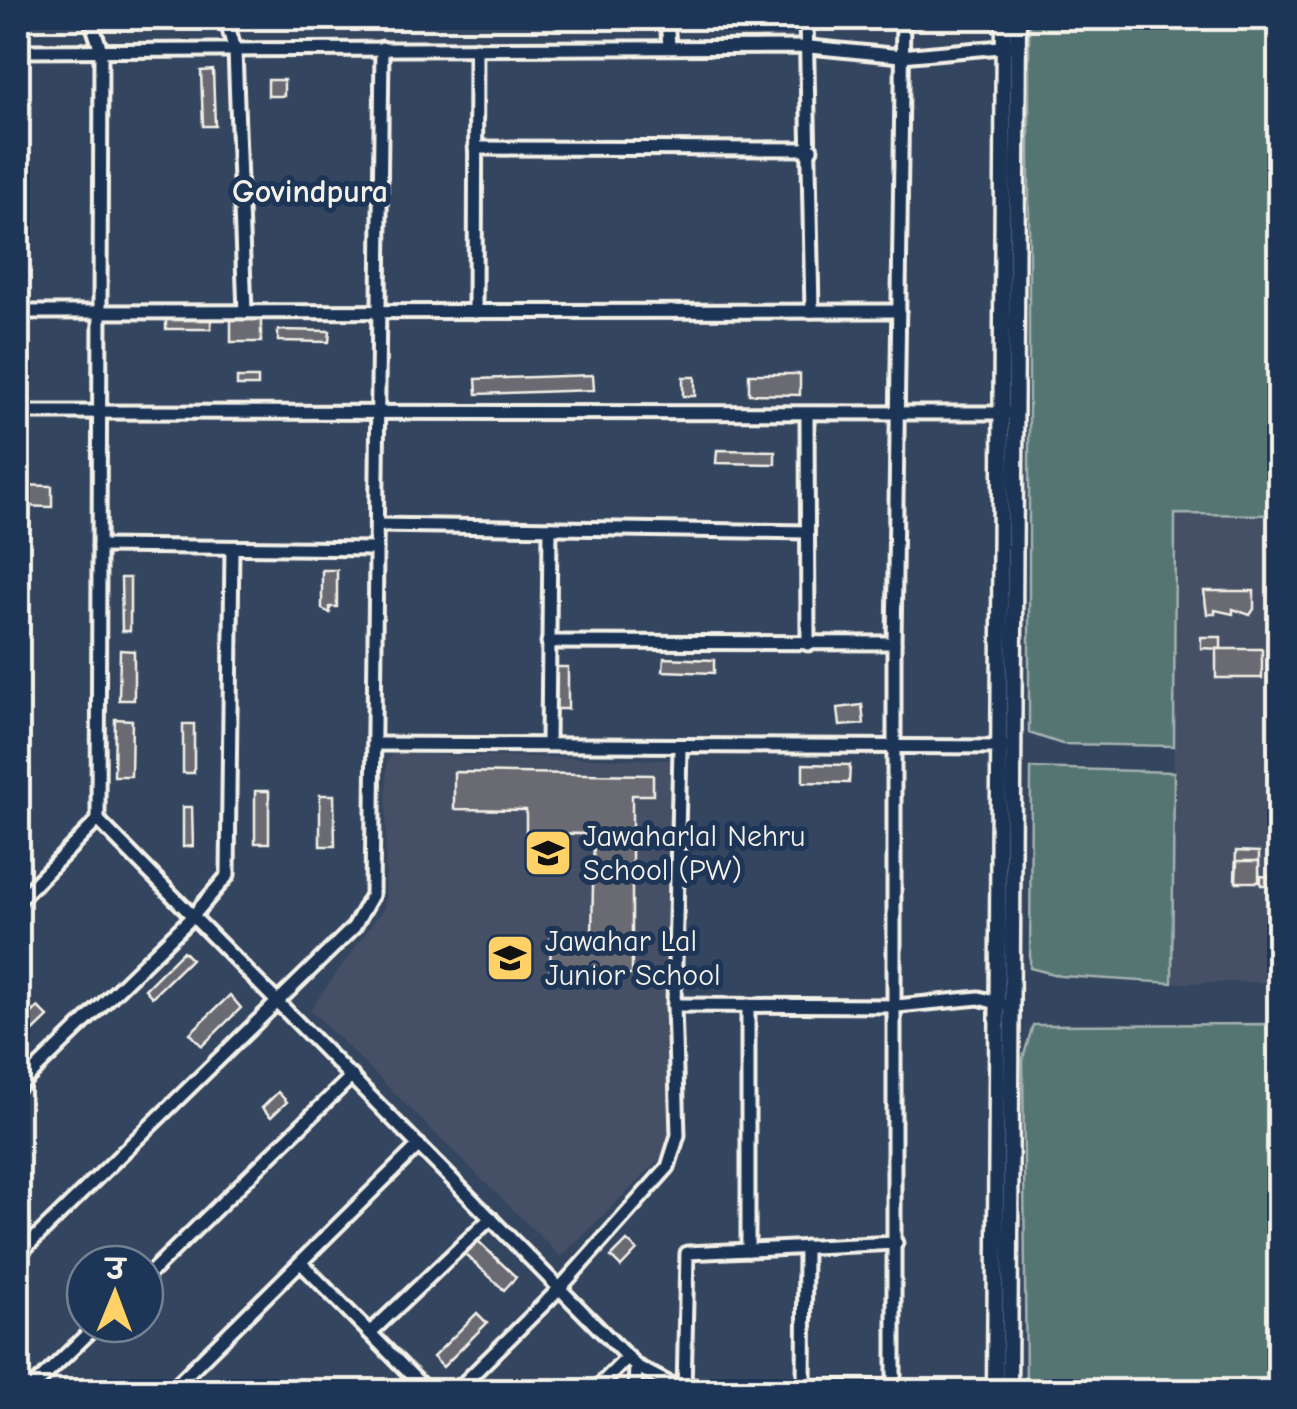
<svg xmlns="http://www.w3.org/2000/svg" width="1297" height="1409" font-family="'Comic Neue','Playpen Sans Deva',sans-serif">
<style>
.built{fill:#445065}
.green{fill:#547473;stroke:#a4b2ae;stroke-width:2.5}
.building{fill:#696a72;stroke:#f4f1e8;stroke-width:2.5}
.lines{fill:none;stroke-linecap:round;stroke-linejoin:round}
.minor-casing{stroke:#f4f1e8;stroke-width:19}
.tertiary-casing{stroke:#f4f1e8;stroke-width:21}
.minor{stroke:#1d3557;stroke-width:11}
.tertiary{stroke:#1d3557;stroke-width:14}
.labels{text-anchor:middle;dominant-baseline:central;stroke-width:10;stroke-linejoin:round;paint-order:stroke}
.poi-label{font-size:30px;fill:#f4f1e8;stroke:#1d3557;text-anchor:start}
.neighbourhood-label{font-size:32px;font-weight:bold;fill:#f4f1e8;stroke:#1d3557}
</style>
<rect width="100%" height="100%" fill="#34455f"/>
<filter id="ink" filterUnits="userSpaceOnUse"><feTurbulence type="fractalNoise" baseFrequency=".01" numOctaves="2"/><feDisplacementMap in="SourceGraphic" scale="20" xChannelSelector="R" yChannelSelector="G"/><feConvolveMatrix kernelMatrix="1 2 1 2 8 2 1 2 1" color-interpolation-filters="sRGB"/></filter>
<g filter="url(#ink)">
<g class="built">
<polygon points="1175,514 1279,515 1279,982 1172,983"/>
<polygon points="393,754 676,760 670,1134 660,1159 561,1257 310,1010 385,906 387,761"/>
</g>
<g class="green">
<polygon points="1029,18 1279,18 1279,515 1175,514 1174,746 1062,744 1029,733"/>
<polygon points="1031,768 1174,772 1172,983 1061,976 1030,968"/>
<polygon points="1279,1024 1279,1391 1026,1391 1023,1058 1033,1025"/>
</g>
<g class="building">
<polygon points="213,70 215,126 203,126 201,71"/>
<rect x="268" y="80" width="16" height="16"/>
<polygon points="18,159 23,159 24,197 18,198"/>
<polygon points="166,317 211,318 211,329 166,329"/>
<rect x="231" y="320" width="30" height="22"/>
<polygon points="278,330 330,331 329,342 278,341"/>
<polygon points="749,374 800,374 800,395 749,394"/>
<polygon points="593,375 594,390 477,394 476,379"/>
<rect x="683" y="377" width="12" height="19"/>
<rect x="237" y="378" width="21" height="8"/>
<polygon points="717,450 775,451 775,464 716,463"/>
<polygon points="18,485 52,486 52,507 18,506"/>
<polygon points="322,570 337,570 337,607 330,607 330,613 322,609"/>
<polygon points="121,578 130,578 130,631 122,631"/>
<polygon points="1204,591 1254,591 1254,609 1250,615 1233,609 1233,614 1215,610 1215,614 1207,614"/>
<polygon points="1201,637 1221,637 1221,649 1201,648"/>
<rect x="1216" y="649" width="46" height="29"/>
<polygon points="120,650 134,651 134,700 119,700"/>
<polygon points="664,658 714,660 714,673 663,671"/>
<rect x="555" y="667" width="13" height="42"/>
<polygon points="862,705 864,724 840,726 838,708"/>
<polygon points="115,719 132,720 131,776 114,776"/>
<rect x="183" y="724" width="11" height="49"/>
<polygon points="803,764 850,765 849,783 803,782"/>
<polygon points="454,772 653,775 653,795 632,795 632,975 550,975 551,934 592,935 594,834 526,833 526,810 454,809"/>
<rect x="255" y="791" width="14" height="52"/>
<polygon points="320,795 334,795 335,846 320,846"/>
<polygon points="183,807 192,807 193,846 183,847"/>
<polygon points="1236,851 1259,852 1259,880 1235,879"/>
<polygon points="1237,861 1259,861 1259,882 1236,882"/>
<polygon points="1275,867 1280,868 1280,893 1274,893 1274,885 1261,885 1261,876 1275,877"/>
<polygon points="183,951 191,959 152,997 145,989"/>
<polygon points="230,995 241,1008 202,1046 190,1033"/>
<polygon points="38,1007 48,1017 18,1046 18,1027"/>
<polygon points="278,1092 287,1102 271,1117 262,1108"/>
<polygon points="478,1241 516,1277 504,1290 465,1254"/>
<polygon points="627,1241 637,1250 621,1267 611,1257"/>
<polygon points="477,1313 487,1323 443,1367 433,1357"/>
<polygon points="203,1378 214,1389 189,1392"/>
</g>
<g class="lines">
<g class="minor-casing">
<g id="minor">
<polyline points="90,18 101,50 98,820 636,1366 670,1384 684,1386 894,1387 950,1392"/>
<polyline points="226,18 235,51 245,312"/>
<polyline points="667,18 669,47"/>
<polyline points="806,18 812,311"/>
<polyline points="18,51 810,47 901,56 1012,46"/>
<polyline points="475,148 811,149"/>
<polyline points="18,312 899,311"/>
<polyline points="475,312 476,48"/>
<polyline points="18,412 1008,413"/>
<polyline points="807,415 808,644"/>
<polyline points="377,525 807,532"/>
<polyline points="99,546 376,549"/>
<polyline points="548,642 894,643"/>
<polyline points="374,744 1005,747"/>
<polyline points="548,744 550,528"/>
<polyline points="18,901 98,820"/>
<polyline points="674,1005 897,1006 979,998 1004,1005"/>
<polyline points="748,1005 748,1250"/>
<polyline points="18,1087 193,916 228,875 232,548"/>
<polyline points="18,1255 354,927 372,895 382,48"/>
<polyline points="301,1263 428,1392"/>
<polyline points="145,1278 352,1076"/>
<polyline points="370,1333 491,1218"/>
<polyline points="18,1377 32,1392"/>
<polyline points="804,1387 805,1247"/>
<polyline points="30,1390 98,1324"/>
<polyline points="169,1392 419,1145"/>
<polyline points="455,1392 560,1288 668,1167 678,1135 674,1005 680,748"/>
<polyline points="593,1392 628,1357"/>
<polyline points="635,1392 636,1366"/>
<polyline points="684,1392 687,1253 896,1243"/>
<polyline points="894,1392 894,643 903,18"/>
</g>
</g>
<g class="tertiary-casing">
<g id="tertiary">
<polyline points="995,1392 1004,18"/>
<polyline points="1009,1392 1018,18"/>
</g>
</g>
<use href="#minor" class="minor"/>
<use href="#tertiary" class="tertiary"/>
</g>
</g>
<defs>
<g id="school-square" transform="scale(2.5)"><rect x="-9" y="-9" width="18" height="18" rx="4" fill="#ffd166" stroke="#1d3557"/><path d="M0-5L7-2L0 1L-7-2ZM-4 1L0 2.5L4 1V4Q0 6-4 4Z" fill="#111"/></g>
</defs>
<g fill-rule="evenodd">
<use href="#school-square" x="548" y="853"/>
<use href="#school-square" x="510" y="958"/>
</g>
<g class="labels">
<g class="poi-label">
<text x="583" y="836">Jawaharlal Nehru<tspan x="583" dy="34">School (PW)</tspan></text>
<text x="545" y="941">Jawahar Lal<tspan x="545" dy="34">Junior School</tspan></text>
</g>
<g class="neighbourhood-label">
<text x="310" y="191">Govindpura</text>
</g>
</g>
<rect width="1297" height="1409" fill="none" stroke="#1d3557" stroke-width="60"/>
<rect x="30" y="30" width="1237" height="1349" fill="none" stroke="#f4f1e8" stroke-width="4" filter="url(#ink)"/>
<g transform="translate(115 1294) rotate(1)"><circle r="48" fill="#1d3557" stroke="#738091" stroke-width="2.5"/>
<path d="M0-8L18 38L0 25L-18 38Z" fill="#ffd166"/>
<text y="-15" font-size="28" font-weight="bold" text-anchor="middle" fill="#f4f1e8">उ</text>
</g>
</svg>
